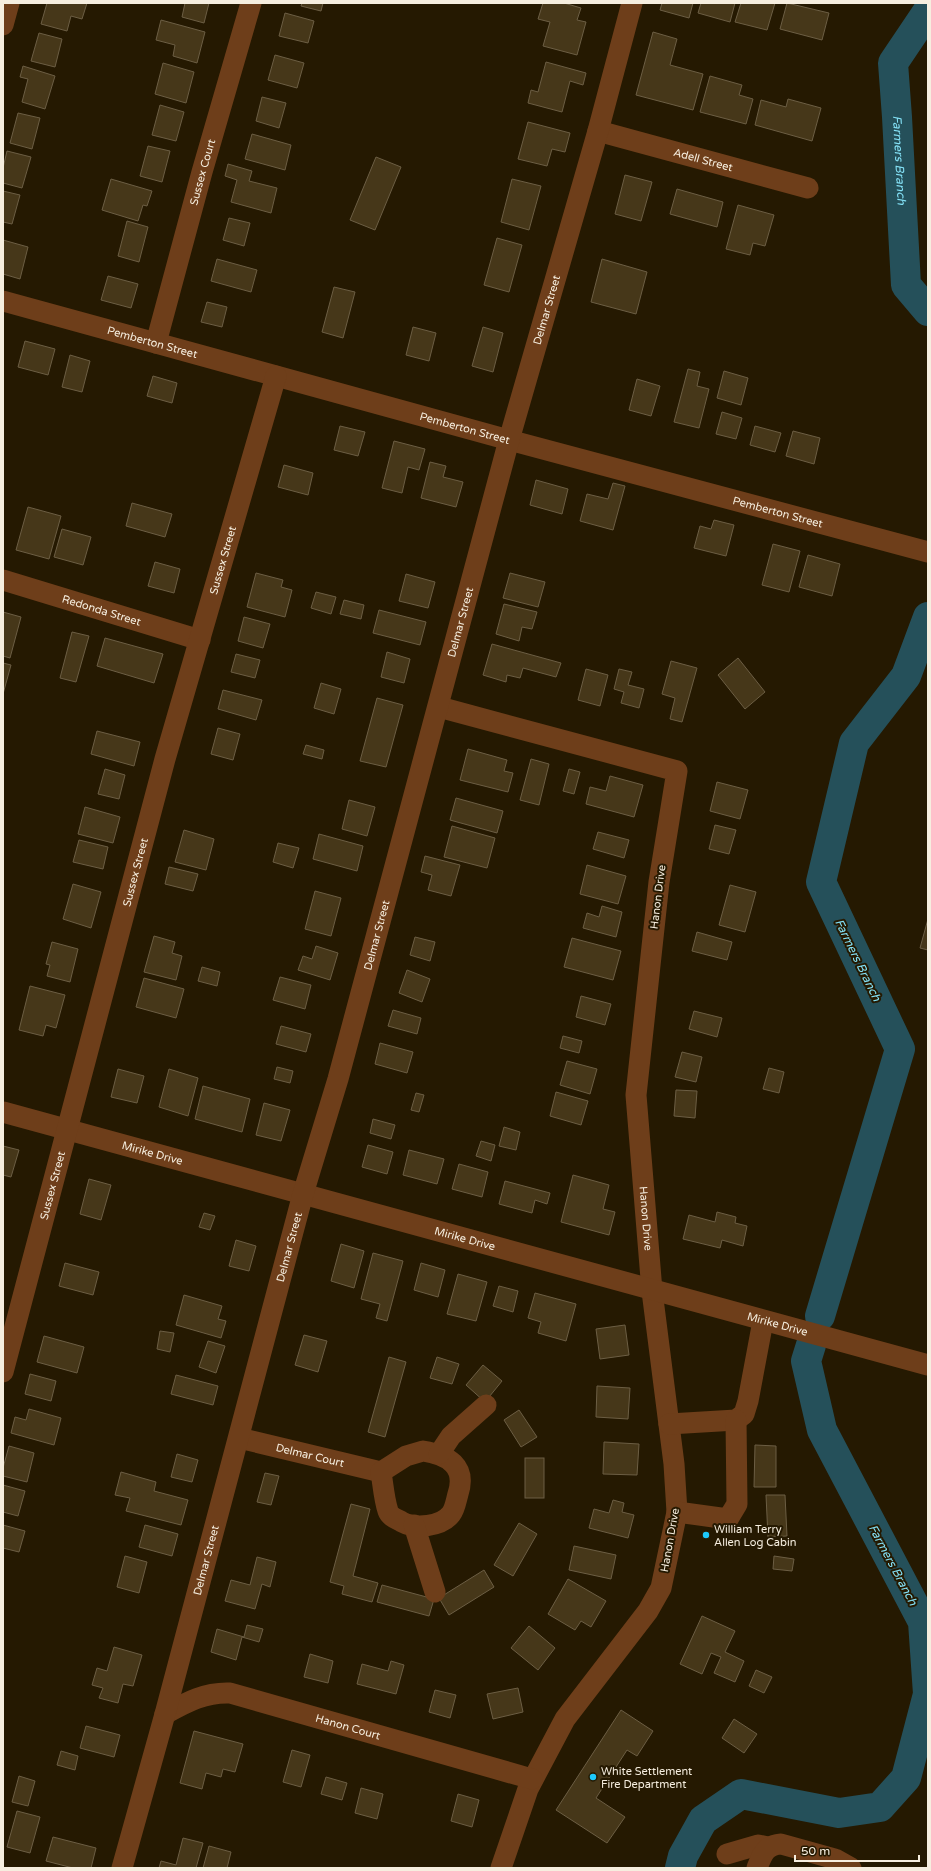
<svg xmlns="http://www.w3.org/2000/svg" width="931" height="1871" font-family="'Varela Round',sans-serif">
<style>
.lines{fill:none;stroke-linecap:round;stroke-linejoin:round}
.river{stroke:#25505a;stroke-width:30}
.building{fill:#463719;stroke:#6c5e44}
.minor{stroke:#6e3e1a;stroke-width:21}
.poi-dot{fill:#1dc9fc;stroke:#251901;stroke-width:1.5}
.labels{text-anchor:middle;dominant-baseline:central;stroke-width:4;stroke-linejoin:round;paint-order:stroke}
.street-label{font-size:11px;fill:#f6eedf;stroke:#251901}
.poi-label{font-size:11px;fill:#f6eedf;stroke:#251901;text-anchor:start}
.water-label{font-size:12px;font-style:italic;fill:#84e1f6;stroke:#251901}
</style>
<rect width="100%" height="100%" fill="#251901"/>
<g class="lines">
<g class="river">
<path id="s1" d="M928,11L893,63L897,117L906,285L928,311"/>
<polyline points="820,1316 900,1049 821,882 854,743 906,676 928,617"/>
<polyline points="680,1868 683,1856 703,1820 741,1794 839,1813 880,1807 906,1778 928,1694 923,1622 822,1430 806,1361 811,1345"/>
</g>
</g>
<g class="building">
<polygon points="47,3 87,3 82,19 71,16 67,31 41,24"/>
<polygon points="185,3 209,3 204,23 182,17"/>
<polygon points="302,3 323,3 321,11 301,6"/>
<polygon points="543,3 564,3 581,8 577,20 586,22 577,55 543,46 550,22 538,19"/>
<polygon points="662,3 693,3 689,18 660,10"/>
<polygon points="701,3 735,3 730,22 698,13"/>
<polygon points="741,3 775,3 767,30 735,22"/>
<polygon points="787,3 829,13 822,40 780,29"/>
<polygon points="285,13 314,21 308,43 279,36"/>
<polygon points="161,20 205,32 197,63 173,56 175,45 156,40"/>
<polygon points="653,32 677,39 670,65 703,74 693,110 636,95"/>
<polygon points="39,33 62,39 55,67 31,61"/>
<polygon points="275,55 304,63 297,88 268,80"/>
<polygon points="546,62 586,73 583,85 570,81 562,112 528,103 531,90 538,92"/>
<polygon points="163,63 194,72 186,103 155,94"/>
<polygon points="23,66 55,76 45,109 22,102 28,79 20,77"/>
<polygon points="710,76 742,85 739,95 753,99 746,124 700,112"/>
<polygon points="262,97 286,103 279,128 256,121"/>
<polygon points="788,99 821,108 812,141 755,125 761,100 786,107"/>
<polygon points="160,105 184,112 176,141 152,135"/>
<polygon points="18,113 40,118 32,149 10,143"/>
<polygon points="528,122 570,133 565,152 552,149 547,166 518,159"/>
<polygon points="252,134 291,145 285,170 245,159"/>
<polygon points="148,146 170,151 162,182 140,176"/>
<polygon points="7,151 31,157 22,188 3,183 3,168"/>
<polygon points="376,157 401,167 375,230 350,220"/>
<polygon points="228,164 252,171 249,181 277,188 271,213 231,202 237,180 225,176"/>
<polygon points="625,175 652,182 641,221 615,214"/>
<polygon points="111,179 152,191 147,206 143,205 138,221 102,210"/>
<polygon points="512,179 541,186 529,230 501,222"/>
<polygon points="677,189 723,202 717,227 670,214"/>
<polygon points="3,191 20,195 12,224 3,222"/>
<polygon points="738,205 774,215 765,246 753,243 750,255 726,249"/>
<polygon points="229,218 250,223 244,246 223,240"/>
<polygon points="127,221 148,227 139,262 118,256"/>
<polygon points="497,238 522,245 509,292 484,285"/>
<polygon points="3,240 28,247 20,279 3,274"/>
<polygon points="217,259 257,270 251,292 211,281"/>
<polygon points="602,259 647,272 636,314 591,302"/>
<polygon points="108,276 138,284 131,308 101,300"/>
<polygon points="334,287 355,292 343,338 322,332"/>
<polygon points="207,302 227,307 222,327 201,322"/>
<polygon points="413,327 436,333 429,361 406,355"/>
<polygon points="483,327 503,333 493,372 472,366"/>
<polygon points="25,341 55,349 48,375 18,367"/>
<polygon points="70,355 90,361 82,392 62,387"/>
<polygon points="688,369 700,372 697,386 709,389 699,428 674,422"/>
<polygon points="724,371 748,378 741,405 717,398"/>
<polygon points="153,376 177,383 172,403 147,396"/>
<polygon points="637,379 660,386 651,416 629,410"/>
<polygon points="722,412 742,418 736,439 716,434"/>
<polygon points="340,426 365,432 358,456 334,450"/>
<polygon points="755,426 781,433 775,452 750,445"/>
<polygon points="793,431 820,438 814,464 786,456"/>
<polygon points="394,441 425,449 419,470 408,467 402,493 382,488"/>
<polygon points="430,462 446,466 443,477 463,482 456,507 421,498"/>
<polygon points="284,465 313,473 308,495 278,487"/>
<polygon points="536,480 568,489 562,514 530,505"/>
<polygon points="613,483 625,486 613,530 580,521 587,494 608,499"/>
<polygon points="132,503 172,514 165,537 126,526"/>
<polygon points="28,507 61,516 49,559 16,550"/>
<polygon points="714,520 734,525 726,556 694,548 700,526 711,529"/>
<polygon points="62,529 91,537 83,565 54,557"/>
<polygon points="773,544 800,551 789,592 762,585"/>
<polygon points="808,555 840,564 832,596 799,587"/>
<polygon points="155,562 180,569 174,593 148,586"/>
<polygon points="256,573 283,580 281,587 292,590 285,617 247,607"/>
<polygon points="510,573 545,582 538,607 503,598"/>
<polygon points="406,574 435,582 428,608 399,601"/>
<polygon points="316,592 336,597 331,614 311,608"/>
<polygon points="344,600 364,605 361,619 340,614"/>
<polygon points="504,604 537,612 532,629 522,627 519,641 496,634"/>
<polygon points="379,610 426,622 420,645 373,633"/>
<polygon points="3,612 21,617 10,658 3,656"/>
<polygon points="244,617 270,624 263,648 238,641"/>
<polygon points="72,632 89,636 76,682 60,678"/>
<polygon points="105,638 163,654 154,683 97,666"/>
<polygon points="492,644 561,663 556,677 523,668 520,678 507,675 506,682 483,675"/>
<polygon points="387,652 410,659 404,683 381,677"/>
<polygon points="236,654 260,660 255,678 231,672"/>
<polygon points="738,658 765,692 745,709 718,675"/>
<polygon points="671,661 697,668 682,722 670,719 675,698 662,694"/>
<polygon points="3,663 11,665 3,694"/>
<polygon points="586,669 608,675 600,706 578,700"/>
<polygon points="619,669 632,672 628,685 644,689 639,708 621,703 624,692 614,689"/>
<polygon points="321,683 341,689 334,714 314,708"/>
<polygon points="223,690 262,700 256,720 218,709"/>
<polygon points="377,698 403,705 386,767 360,761"/>
<polygon points="218,728 240,734 233,760 211,754"/>
<polygon points="97,731 140,742 134,766 91,754"/>
<polygon points="306,745 324,750 322,759 303,754"/>
<polygon points="468,749 507,760 504,771 513,773 508,792 460,780"/>
<polygon points="531,759 549,764 539,805 520,800"/>
<polygon points="105,769 125,775 119,799 98,794"/>
<polygon points="569,769 580,772 574,794 563,791"/>
<polygon points="610,776 643,785 634,817 586,804 590,787 606,791"/>
<polygon points="717,782 748,790 740,819 710,811"/>
<polygon points="456,798 503,811 497,833 450,820"/>
<polygon points="349,800 375,807 367,836 342,829"/>
<polygon points="85,807 120,817 113,843 78,834"/>
<polygon points="715,825 736,830 729,854 709,849"/>
<polygon points="452,826 495,838 487,868 444,857"/>
<polygon points="184,830 214,839 206,870 175,862"/>
<polygon points="598,832 629,840 624,858 593,849"/>
<polygon points="319,834 363,846 357,871 313,859"/>
<polygon points="79,840 108,847 103,869 73,862"/>
<polygon points="278,843 299,848 293,868 273,862"/>
<polygon points="425,856 460,865 451,896 428,890 432,875 421,872"/>
<polygon points="587,865 626,876 618,904 580,894"/>
<polygon points="169,867 198,874 193,891 165,884"/>
<polygon points="73,884 101,892 91,928 63,919"/>
<polygon points="730,885 756,892 745,932 719,925"/>
<polygon points="315,891 341,898 331,936 305,929"/>
<polygon points="602,906 622,912 616,937 583,928 587,913 599,917"/>
<polygon points="928,919 928,950 920,948"/>
<polygon points="697,932 732,942 727,960 692,951"/>
<polygon points="154,936 175,942 172,953 182,956 176,980 144,972"/>
<polygon points="415,937 435,942 430,961 410,955"/>
<polygon points="572,938 621,951 613,980 564,967"/>
<polygon points="52,942 78,949 70,982 47,976 50,965 46,964"/>
<polygon points="316,946 338,953 330,980 298,970 303,956 312,959"/>
<polygon points="202,967 220,972 217,986 198,981"/>
<polygon points="407,970 430,979 422,1002 399,993"/>
<polygon points="280,977 311,985 305,1009 273,1000"/>
<polygon points="144,978 184,989 176,1018 136,1007"/>
<polygon points="30,986 65,995 56,1028 46,1025 43,1036 19,1030"/>
<polygon points="581,996 611,1004 605,1025 576,1017"/>
<polygon points="393,1010 421,1018 417,1034 388,1026"/>
<polygon points="694,1011 722,1018 717,1037 689,1029"/>
<polygon points="281,1026 311,1034 306,1052 276,1044"/>
<polygon points="563,1036 582,1041 579,1053 560,1048"/>
<polygon points="380,1043 413,1052 407,1073 375,1064"/>
<polygon points="682,1052 702,1057 696,1082 675,1077"/>
<polygon points="567,1061 597,1069 590,1094 560,1085"/>
<polygon points="277,1067 293,1071 290,1083 274,1079"/>
<polygon points="769,1068 784,1072 779,1093 763,1089"/>
<polygon points="118,1069 144,1076 137,1103 111,1097"/>
<polygon points="169,1069 198,1078 188,1116 159,1107"/>
<polygon points="203,1086 250,1099 242,1132 195,1119"/>
<polygon points="676,1090 697,1091 695,1118 674,1116"/>
<polygon points="556,1092 588,1101 581,1125 550,1116"/>
<polygon points="416,1093 424,1095 419,1112 411,1110"/>
<polygon points="264,1103 290,1110 281,1141 256,1135"/>
<polygon points="373,1119 395,1125 391,1139 370,1133"/>
<polygon points="504,1127 520,1132 516,1150 499,1146"/>
<polygon points="481,1141 495,1145 491,1161 476,1156"/>
<polygon points="368,1145 393,1152 387,1174 362,1167"/>
<polygon points="3,1146 19,1150 11,1177 3,1175"/>
<polygon points="409,1150 444,1159 437,1184 403,1175"/>
<polygon points="459,1164 488,1172 482,1197 452,1189"/>
<polygon points="573,1175 609,1185 603,1209 615,1212 609,1235 561,1222"/>
<polygon points="89,1179 111,1185 101,1220 80,1214"/>
<polygon points="505,1181 550,1193 547,1204 535,1200 532,1213 499,1204"/>
<polygon points="717,1212 736,1217 735,1223 747,1226 743,1246 722,1240 720,1248 683,1239 689,1215 715,1222"/>
<polygon points="204,1213 215,1216 210,1230 199,1227"/>
<polygon points="236,1240 256,1246 249,1271 229,1266"/>
<polygon points="341,1244 364,1251 354,1288 331,1281"/>
<polygon points="373,1253 403,1261 387,1321 376,1318 380,1304 361,1299"/>
<polygon points="65,1263 99,1272 93,1295 59,1286"/>
<polygon points="421,1263 445,1270 438,1297 414,1290"/>
<polygon points="458,1274 487,1282 476,1321 447,1314"/>
<polygon points="499,1286 518,1291 513,1312 493,1306"/>
<polygon points="535,1293 576,1304 566,1341 538,1333 541,1322 528,1318"/>
<polygon points="184,1295 222,1306 218,1319 226,1321 221,1338 176,1325"/>
<polygon points="625,1325 629,1355 600,1359 596,1329"/>
<polygon points="160,1331 174,1333 170,1352 157,1349"/>
<polygon points="304,1335 327,1341 318,1372 295,1365"/>
<polygon points="44,1336 84,1347 77,1373 37,1362"/>
<polygon points="208,1341 225,1346 216,1373 199,1367"/>
<polygon points="389,1357 406,1362 385,1437 368,1432"/>
<polygon points="437,1357 459,1364 452,1384 430,1378"/>
<polygon points="483,1365 502,1381 485,1402 466,1385"/>
<polygon points="30,1374 56,1381 51,1401 25,1394"/>
<polygon points="176,1375 218,1386 213,1405 171,1394"/>
<polygon points="597,1386 630,1388 628,1419 596,1417"/>
<polygon points="29,1409 61,1418 54,1445 11,1433 15,1417 26,1420"/>
<polygon points="519,1410 537,1437 521,1447 504,1420"/>
<polygon points="604,1442 639,1444 637,1475 603,1474"/>
<polygon points="755,1445 776,1446 776,1487 754,1487"/>
<polygon points="9,1446 34,1453 27,1482 3,1476 3,1468"/>
<polygon points="177,1454 198,1460 192,1482 171,1477"/>
<rect x="525" y="1458" width="19" height="40"/>
<polygon points="121,1472 156,1482 154,1491 188,1500 181,1525 126,1511 130,1498 115,1495"/>
<polygon points="265,1473 279,1476 271,1505 257,1502"/>
<polygon points="3,1485 25,1491 18,1516 3,1512"/>
<polygon points="766,1495 785,1495 787,1536 768,1537"/>
<polygon points="613,1500 624,1503 622,1512 634,1515 628,1538 589,1528 594,1509 609,1513"/>
<polygon points="351,1504 370,1509 353,1576 378,1583 372,1602 342,1594 344,1586 330,1582"/>
<polygon points="519,1523 537,1534 513,1576 494,1565"/>
<polygon points="3,1525 25,1531 19,1552 3,1548"/>
<polygon points="145,1525 178,1534 172,1556 139,1547"/>
<polygon points="574,1546 616,1555 611,1579 569,1570"/>
<polygon points="125,1556 147,1562 139,1593 117,1587"/>
<polygon points="774,1556 794,1559 792,1571 773,1569"/>
<polygon points="257,1557 276,1562 270,1587 262,1584 255,1609 225,1601 231,1580 250,1585"/>
<polygon points="484,1570 494,1587 449,1615 439,1598"/>
<polygon points="568,1579 606,1601 591,1627 581,1621 575,1630 548,1614"/>
<polygon points="382,1585 434,1599 429,1616 377,1602"/>
<polygon points="702,1616 735,1631 725,1652 744,1661 735,1682 714,1673 721,1657 711,1653 702,1674 680,1664"/>
<polygon points="247,1625 263,1629 259,1642 242,1637 236,1660 211,1652 217,1629 244,1637"/>
<polygon points="529,1626 555,1648 538,1670 511,1648"/>
<polygon points="114,1647 142,1655 133,1686 123,1684 118,1703 99,1698 103,1688 92,1685 97,1668 107,1671"/>
<polygon points="310,1654 333,1661 328,1683 304,1677"/>
<polygon points="391,1661 404,1665 396,1694 357,1684 362,1664 388,1671"/>
<polygon points="756,1670 772,1677 764,1693 749,1686"/>
<polygon points="518,1688 523,1712 493,1719 487,1694"/>
<polygon points="435,1690 456,1695 450,1718 429,1712"/>
<polygon points="621,1710 653,1731 637,1756 627,1750 596,1798 625,1817 607,1843 556,1810"/>
<polygon points="734,1719 757,1734 744,1753 722,1738"/>
<polygon points="86,1726 120,1735 114,1757 80,1748"/>
<polygon points="194,1731 243,1744 235,1772 223,1769 221,1777 206,1773 202,1789 180,1783"/>
<polygon points="292,1750 310,1755 301,1787 283,1782"/>
<polygon points="61,1751 78,1756 75,1770 57,1765"/>
<polygon points="19,1776 35,1781 28,1806 12,1802"/>
<polygon points="326,1777 347,1783 342,1800 321,1794"/>
<polygon points="361,1788 383,1794 377,1819 355,1813"/>
<polygon points="458,1794 479,1800 472,1827 451,1821"/>
<polygon points="17,1811 40,1817 30,1853 7,1847"/>
<polygon points="53,1837 96,1848 91,1868 73,1868 46,1861"/>
<polygon points="183,1838 203,1843 196,1868 159,1868 161,1861 176,1865"/>
<polygon points="209,1846 231,1852 227,1868 203,1868"/>
</g>
<g class="lines">
<g class="minor">
<polyline points="3,25 9,3"/>
<path id="s2" d="M598,131L808,188"/>
<path id="s3" d="M3,301L509,440L928,552"/>
<path id="s4" d="M156,343L202,172L251,3"/>
<path id="s5" d="M3,580L200,640"/>
<path id="s6" d="M439,707L677,771L659,882L636,1095L652,1291L674,1464L677,1512L661,1588L648,1611L565,1719L528,1789L501,1868"/>
<path id="s7" d="M3,1112L928,1365"/>
<path id="s8" d="M3,1372L165,759L276,376"/>
<polyline points="669,1424 736,1420 744,1414 748,1401 763,1321"/>
<path id="s9" d="M239,1438L381,1472"/>
<path d="M423,1451C448,1455 467,1466 458,1494C456,1501 455,1509 451,1514C441,1527 415,1529 402,1522C397,1519 390,1517 388,1511C384,1499 383,1484 381,1472L406,1456Z"/>
<polyline points="439,1454 451,1436 486,1405"/>
<polyline points="677,1512 728,1519 737,1504 736,1420"/>
<polyline points="414,1525 435,1592"/>
<path id="s10" d="M165,1714C187,1702 205,1692 230,1693L532,1779"/>
<polyline points="727,1854 758,1845 768,1847"/>
<path id="s11" d="M122,1868L165,1714L303,1194L338,1079L509,440L598,131L632,3"/>
<path d="M757,1868C762,1855 765,1845 781,1844L835,1859L851,1868"/>
</g>
</g>
<g class="poi-dot">
<circle cx="706" cy="1535" r="4"/>
<circle cx="593" cy="1777" r="4"/>
</g>
<g class="labels">
<g class="street-label">
<text stroke="none"><textPath href="#s2" startOffset="109">Adell Street</textPath></text>
<text stroke="none"><textPath href="#s4" startOffset="177">Sussex Court</textPath></text>
<text stroke="none"><textPath href="#s11" startOffset="1615">Delmar Street</textPath></text>
<text stroke="none"><textPath href="#s3" startOffset="155">Pemberton Street</textPath></text>
<text stroke="none"><textPath href="#s3" startOffset="479">Pemberton Street</textPath></text>
<text stroke="none"><textPath href="#s3" startOffset="803">Pemberton Street</textPath></text>
<text stroke="none"><textPath href="#s8" startOffset="841">Sussex Street</textPath></text>
<text stroke="none"><textPath href="#s5" startOffset="103">Redonda Street</textPath></text>
<text stroke="none"><textPath href="#s11" startOffset="1291">Delmar Street</textPath></text>
<text stroke="none"><textPath href="#s8" startOffset="517">Sussex Street</textPath></text>
<text transform="translate(658 897) rotate(-83)">Hanon Drive</text>
<text stroke="none"><textPath href="#s11" startOffset="967">Delmar Street</textPath></text>
<text stroke="none"><textPath href="#s7" startOffset="155">Mirike Drive</textPath></text>
<text stroke="none"><textPath href="#s8" startOffset="193">Sussex Street</textPath></text>
<text stroke="none"><textPath href="#s6" startOffset="697">Hanon Drive</textPath></text>
<text stroke="none"><textPath href="#s7" startOffset="479">Mirike Drive</textPath></text>
<text stroke="none"><textPath href="#s11" startOffset="643">Delmar Street</textPath></text>
<text stroke="none"><textPath href="#s7" startOffset="803">Mirike Drive</textPath></text>
<text stroke="none"><textPath href="#s9" startOffset="73">Delmar Court</textPath></text>
<text transform="translate(670 1540) rotate(-80)">Hanon Drive</text>
<text stroke="none"><textPath href="#s11" startOffset="319">Delmar Street</textPath></text>
<text stroke="none"><textPath href="#s10" startOffset="192">Hanon Court</textPath></text>
</g>
<g class="poi-label">
<text x="714" y="1529">William Terry<tspan x="714" dy="13">Allen Log Cabin</tspan></text>
<text x="601" y="1771">White Settlement<tspan x="601" dy="13">Fire Department</tspan></text>
</g>
<g class="water-label">
<text stroke="none"><textPath href="#s1" startOffset="160">Farmers Branch</textPath></text>
<text transform="translate(858 960) rotate(64)">Farmers Branch</text>
<text transform="translate(893 1565) rotate(62)">Farmers Branch</text>
</g>
</g>
<rect width="931" height="1871" fill="none" stroke="#f6eedf" stroke-width="8"/>
<path d="M795 1855v6h124v-6" fill="none" stroke="#f6eedf" stroke-width="2"/>
<text x="801" y="1855" font-size="12" fill="#f6eedf" stroke="#251901" stroke-width="3" paint-order="stroke">50 m</text>
</svg>
